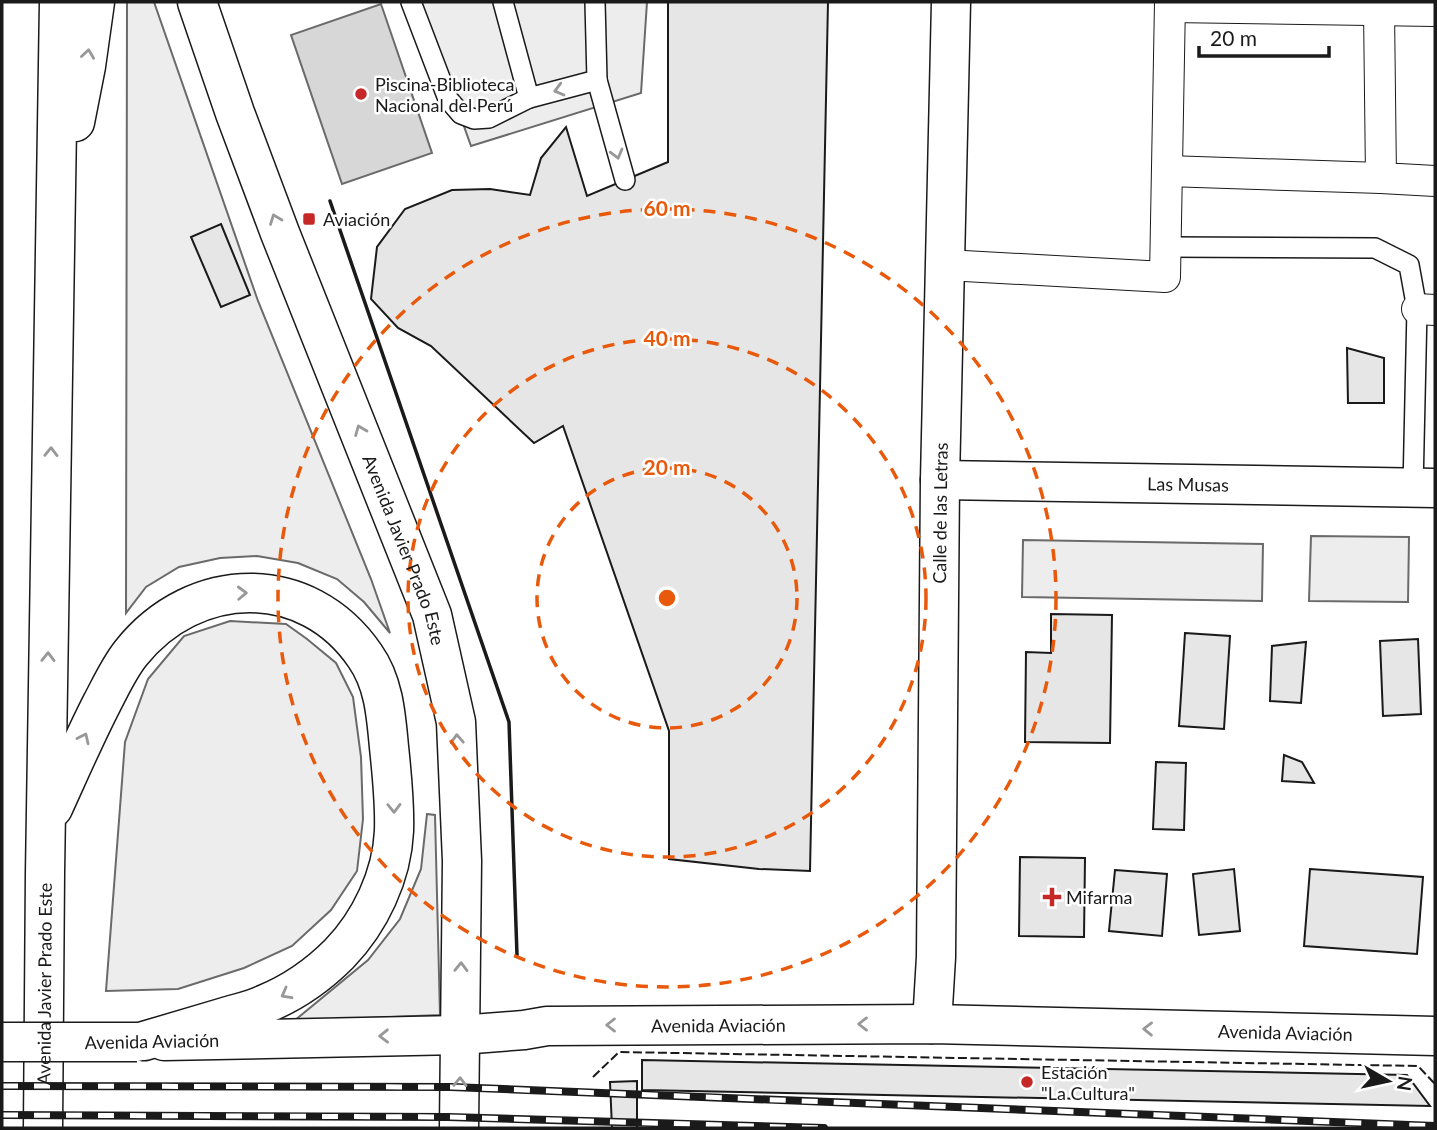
<svg xmlns="http://www.w3.org/2000/svg" width="1437" height="1130" font-family="Lato,sans-serif">
<style>
.built{fill:#ededed;stroke:#6a6a6a;stroke-width:2}
.water{fill:#d7d7d7;stroke:#6a6a6a;stroke-width:2}
.building{fill:#e6e6e6;stroke:#1a1a1a;stroke-width:2}
.lines{fill:none;stroke-linecap:round;stroke-linejoin:round}
.service-casing{stroke:#1a1a1a;stroke-width:22}
.pedestrian-casing{stroke:#1a1a1a;stroke-width:32}
.minor-casing{stroke:#1a1a1a;stroke-width:41}
.primary-casing{stroke:#1a1a1a;stroke-width:41}
.motorway-casing{stroke:#1a1a1a;stroke-width:41}
.service{stroke:#fff;stroke-width:19}
.pedestrian{stroke:#fff;stroke-width:30}
.minor{stroke:#fff;stroke-width:38}
.primary{stroke:#fff;stroke-width:38}
.motorway{stroke:#fff;stroke-width:38}
.rail-casing{stroke:#1a1a1a;stroke-width:8}
.rail{stroke:#fff;stroke-width:5;stroke-dasharray:16;stroke-linecap:butt}
.primary-bridge-casing{stroke:#1a1a1a;stroke-width:41;stroke-linecap:butt}
.primary-bridge{stroke:#fff;stroke-width:38}
.fence{stroke:#1a1a1a;stroke-width:2;stroke-dasharray:9 3.5;stroke-linecap:butt}
.wall{stroke:#1a1a1a;stroke-width:3.5}
.oneway{stroke:#989898}
.ring{fill:none;stroke:#e8590c;stroke-width:3.5;stroke-dasharray:12 9}
.poi-dot{fill:#c62828;stroke:#fff;stroke-width:2.5}
.labels{text-anchor:middle;dominant-baseline:central;stroke-width:5;stroke-linejoin:round;paint-order:stroke}
.poi-label{font-size:18px;fill:#1a1a1a;stroke:#fff;text-anchor:start}
.street-label{font-size:18px;fill:#1a1a1a;stroke:#fff}
.centre{fill:#e8590c;stroke:#fff;stroke-width:3.5}
.ring-label{font-size:21px;text-anchor:middle;font-weight:bold;fill:#e8590c;stroke:#fff;stroke-width:5;stroke-linejoin:round;paint-order:stroke}
</style>
<rect width="100%" height="100%" fill="#fff"/>
<g class="built">
<polygon points="127,2 154,2 258,301 371,579 390,633 364,602 337,579 298,563 257,556 220,558 179,567 146,587 126,613"/>
<polygon points="420,2 647,2 641,93 471,146"/>
<polygon points="1311,536 1409,537 1408,602 1309,601"/>
<polygon points="1023,540 1263,544 1262,601 1022,597"/>
<polygon points="230,621 286,624 307,639 336,663 353,697 361,757 363,819 357,871 331,910 292,946 244,968 178,989 106,991 125,742 148,679 184,636"/>
<polygon points="427,814 435,815 440,1015 294,1021 368,960 400,919 421,869"/>
</g>
<polygon class="water" points="381,4 432,153 342,184 291,35"/>
<g class="building">
<polygon points="668,2 828,2 810,871 759,869 669,859 669,731 563,426 534,443 431,346 398,328 371,299 377,247 405,209 452,190 490,189 530,195 541,158 566,127 587,196 668,162"/>
<polygon points="221,224 250,295 221,307 191,237"/>
<polygon points="1347,348 1384,358 1384,403 1348,403"/>
<polygon points="1051,614 1112,615 1110,743 1025,742 1026,652 1051,653"/>
<polygon points="1185,633 1230,636 1224,729 1179,726"/>
<polygon points="1418,639 1421,714 1383,716 1380,641"/>
<polygon points="1306,642 1301,703 1270,701 1272,646"/>
<polygon points="1284,755 1302,762 1314,783 1282,781"/>
<polygon points="1156,762 1186,763 1184,830 1153,829"/>
<polygon points="1020,857 1085,858 1084,937 1019,936"/>
<polygon points="1234,869 1240,931 1199,935 1193,874"/>
<polygon points="1310,869 1423,877 1417,954 1304,946"/>
<polygon points="1115,870 1167,874 1162,936 1109,931"/>
<polygon points="642,1060 1407,1075 1430,1106 642,1090"/>
<polygon points="637,1081 637,1128 612,1128 610,1082"/>
</g>
<g class="lines">
<g class="service-casing">
<g id="service">
<polyline points="411,2 448,99 461,114 474,119 489,118 529,98"/>
<polyline points="503,2 529,98 597,80 595,2"/>
<polyline points="597,80 625,180"/>
<polyline points="1166,247 1375,248 1409,265 1417,309 1413,488"/>
</g>
</g>
<g class="pedestrian-casing">
<g id="pedestrian">
<polyline points="1170,7 1435,11"/>
<polyline points="1379,10 1381,178 1435,181"/>
<polyline points="1167,171 1381,178"/>
<polyline points="946,265 1165,277 1170,2"/>
<polyline points="1417,309 1435,310"/>
</g>
</g>
<g class="minor-casing">
<g id="minor">
<path id="s1" d="M940,480L1435,488"/>
<path id="s2" d="M932,1024L936,957L940,480L951,2"/>
</g>
</g>
<g class="primary-casing">
<g id="primary">
<path id="s3" d="M197,2L235,113L280,233L432,615L456,722L462,861L459,1128"/>
<path id="s4" d="M164,1041L460,1035L524,1030L547,1026L932,1024L1435,1036"/>
</g>
</g>
<g class="motorway-casing">
<g id="motorway">
<polyline points="75,122 86,66 95,2"/>
<path d="M53,808C69,773 84,738 102,703C111,686 119,668 131,653C194,574 307,571 365,656C384,683 386,715 389,747C392,775 395,803 394,831C392,876 370,922 339,954C319,974 292,993 265,1004C253,1010 238,1013 225,1017C198,1025 171,1033 144,1041"/>
<path id="s5" d="M43,1128L45,873L59,2"/>
</g>
</g>
<use href="#service" class="service"/>
<use href="#pedestrian" class="pedestrian"/>
<use href="#minor" class="minor"/>
<use href="#primary" class="primary"/>
<use href="#motorway" class="motorway"/>
<g class="rail-casing">
<g id="rail">
<polyline points="2,1086 451,1087 1435,1126"/>
<polyline points="2,1115 448,1117 824,1128"/>
</g>
</g>
<use href="#rail" class="rail"/>
<g class="primary-bridge-casing">
<polyline id="primary-bridge" points="2,1042 137,1042"/>
</g>
<use href="#primary-bridge" class="primary-bridge"/>
<polyline class="fence" points="593,1077 619,1052 1418,1066 1435,1084"/>
<polyline class="wall" points="330,201 509,722 517,955"/>
</g>
<defs><path id="oneway-chevron" d="M-2-3.5L2.5 0L-2 3.5" fill="none" stroke-width="1.6" stroke-linecap="round" stroke-linejoin="round" transform="scale(1.75)"/></defs>
<g class="oneway">
<use href="#oneway-chevron" transform="translate(88 54) rotate(-82)"/>
<use href="#oneway-chevron" transform="translate(559 90) rotate(165)"/>
<use href="#oneway-chevron" transform="translate(617 154) rotate(75)"/>
<use href="#oneway-chevron" transform="translate(275 219) rotate(-111)"/>
<use href="#oneway-chevron" transform="translate(360 430) rotate(-112)"/>
<use href="#oneway-chevron" transform="translate(51 452) rotate(-89)"/>
<use href="#oneway-chevron" transform="translate(242 593) rotate(-2)"/>
<use href="#oneway-chevron" transform="translate(48 657) rotate(-89)"/>
<use href="#oneway-chevron" transform="translate(84 738) rotate(-65)"/>
<use href="#oneway-chevron" transform="translate(457 739) rotate(-93)"/>
<use href="#oneway-chevron" transform="translate(394 808) rotate(89)"/>
<use href="#oneway-chevron" transform="translate(461 967) rotate(-89)"/>
<use href="#oneway-chevron" transform="translate(286 994) rotate(151)"/>
<use href="#oneway-chevron" transform="translate(863 1024) rotate(180)"/>
<use href="#oneway-chevron" transform="translate(611 1025) rotate(180)"/>
<use href="#oneway-chevron" transform="translate(1148 1029) rotate(-179)"/>
<use href="#oneway-chevron" transform="translate(384 1036) rotate(179)"/>
<use href="#oneway-chevron" transform="translate(460 1082) rotate(-89)"/>
</g>
<g class="ring">
<circle cx="667" cy="598" r="130"/>
<circle cx="667" cy="598" r="259"/>
<circle cx="667" cy="598" r="389"/>
</g>
<g class="poi-dot">
<circle cx="361" cy="94" r="7"/>
<rect x="302" y="212" width="14" height="14" rx="3.5"/>
<path d="M1048.5 886.5h7v7h7v7h-7v7h-7v-7h-7v-7h7z"/>
<circle cx="1027" cy="1082" r="7"/>
</g>
<g class="labels">
<g class="poi-label">
<text x="375" y="84">Piscina-Biblioteca<tspan x="375" dy="21">Nacional del Perú</tspan></text>
<text x="323" y="219">Aviación</text>
<text x="1066" y="897">Mifarma</text>
<text x="1041" y="1072">Estación<tspan x="1041" dy="21">"La Cultura"</tspan></text>
</g>
<g class="street-label">
<text stroke="none"><textPath href="#s1" startOffset="248">Las Musas</textPath></text>
<text stroke="none"><textPath href="#s2" startOffset="511">Calle de las Letras</textPath></text>
<text stroke="none"><textPath href="#s3" startOffset="586">Avenida Javier Prado Este</textPath></text>
<text stroke="none"><textPath href="#s5" startOffset="144">Avenida Javier Prado Este</textPath></text>
<text stroke="none"><textPath href="#s4" startOffset="555">Avenida Aviación</textPath></text>
<text stroke="none"><textPath href="#s4" startOffset="1122">Avenida Aviación</textPath></text>
<text transform="translate(152 1041) rotate(-1)">Avenida Aviación</text>
</g>
</g>
<circle cx="667" cy="598" r="10" class="centre"/>
<g class="ring-label">
<text x="667" y="216">60 m</text>
<text x="667" y="346">40 m</text>
<text x="667" y="475">20 m</text>
</g>
<rect width="1437" height="1130" fill="none" stroke="#1a1a1a" stroke-width="7"/>
<g transform="translate(1388 1081) rotate(99)" stroke="#ffffff" stroke-width="5" paint-order="stroke">
<path d="M0-5L12 26L0 18L-12 26Z" fill="#1a1a1a"/>
<text y="-10" font-size="19" font-weight="bold" text-anchor="middle" fill="#1a1a1a">N</text>
</g>
<path d="M1199 46v10h130v-10" fill="none" stroke="#1a1a1a" stroke-width="3.5"/>
<text x="1210" y="46" font-size="21" fill="#1a1a1a" stroke="#ffffff" stroke-width="5" paint-order="stroke">20 m</text>
</svg>
